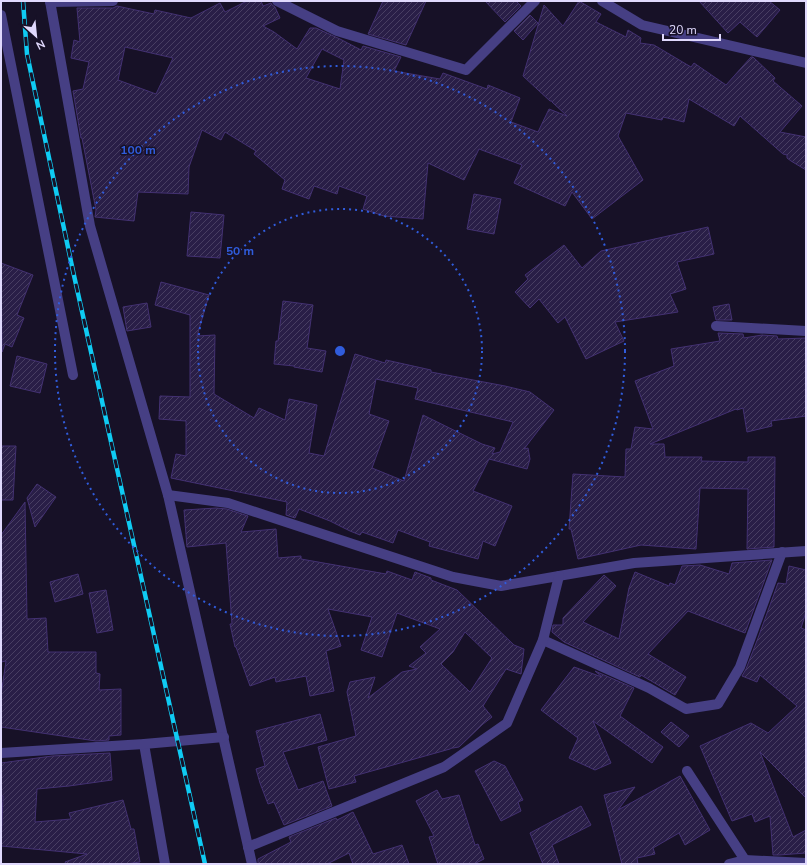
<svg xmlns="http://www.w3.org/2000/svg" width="807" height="865" font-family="'Nunito Sans',sans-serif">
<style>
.building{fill:url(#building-hatch);stroke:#433172;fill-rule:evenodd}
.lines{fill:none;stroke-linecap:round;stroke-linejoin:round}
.lane{stroke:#463f84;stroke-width:10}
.street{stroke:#463f84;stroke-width:10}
.rail-casing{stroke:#0fcbf3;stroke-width:4.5}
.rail{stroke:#171127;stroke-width:3;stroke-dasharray:9;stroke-linecap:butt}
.ring{fill:none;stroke:#305cdc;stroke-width:2;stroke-dasharray:2 4}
.centre{fill:#305cdc;stroke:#171127;stroke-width:2}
.ring-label{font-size:12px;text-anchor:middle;font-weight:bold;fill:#305cdc;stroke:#171127;stroke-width:3;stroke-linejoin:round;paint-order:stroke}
</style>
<defs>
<pattern id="building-hatch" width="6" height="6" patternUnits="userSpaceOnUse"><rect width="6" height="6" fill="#291e47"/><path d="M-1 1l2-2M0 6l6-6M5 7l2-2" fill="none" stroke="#483e62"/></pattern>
</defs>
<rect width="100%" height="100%" fill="#171127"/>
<g class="building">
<path d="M247,1H261L263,6L271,3L272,5L275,7L280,18L263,26L274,32L297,49L310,28H316L340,39L361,50L363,46L401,57L394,71L440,79L443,73L487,89L488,85L520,98L511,122L538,132L549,109L567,116L552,102V101H550L523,76L544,5L563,26L579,1L601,14L596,22L626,37L628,30L641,38L640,43L654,45L691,67L694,63L726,85L751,57H753L775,78L773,81L802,106L780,132L806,137V170L791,161L787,158V155L783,154L740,116L734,126L689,99L684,122L663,117L662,120L626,113L618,136L643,180L592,219L572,192L565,206L514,183L522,165L479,149L464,180L428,163L423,219L384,216L363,209L367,196L339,186L337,194L314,186L309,199L282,189L285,180L254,154L256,151L225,132L221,140L202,130L189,167L188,194L138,192L134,221L95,217L96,210L82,138H81L73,91L83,89L89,62L71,58L74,40L80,42L77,8H113L117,6L154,14L155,10L191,18L220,3L225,12ZM125,47L173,58L156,94L118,80ZM322,49L344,60L340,89L306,78Z"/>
<polygon points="383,1 426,1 406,45 368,34"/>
<polygon points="485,1 516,1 521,6 505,22"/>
<polygon points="699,1 769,1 780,10 757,37 740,22 728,33"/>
<polygon points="530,15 538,23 523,40 514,31"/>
<polygon points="474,194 501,199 494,234 467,229"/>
<polygon points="191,212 224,215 220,258 187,256"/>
<polygon points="708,227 714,254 677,262 686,289 670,294 678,312 615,322 624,341 586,359 565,317 558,323 539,299 530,308 515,292 528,279 525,275 564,245 582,268 601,251"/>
<polygon points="1,263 33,275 17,315 24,318 12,347 5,344 2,352"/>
<path d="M161,282L209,295L197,336L215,335L214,394L254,418L259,408L285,420L289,399L317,405L309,453L324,456L355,354L385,363L386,360L431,370V372L505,386L530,392L554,410L524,449L528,448L530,459L527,469L489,459L473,491L512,506L495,546L483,541L478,559L429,546L430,542L398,530L393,543L362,532L360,535L350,531L330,521L299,509L295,518L286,515L287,502L171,478L176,454L186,456V421L159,419L160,396L190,397V315L155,305ZM376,379L418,388L415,399L513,422L500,452L492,454L495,448L482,444L423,415L404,481L372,468L389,421L369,414Z"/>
<polygon points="283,301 313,305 307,348 326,351 322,372 294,367 294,366 274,364 276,341 278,341"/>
<polygon points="147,303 151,327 127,331 123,307"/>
<polygon points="729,304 732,320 716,320 713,307"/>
<polygon points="718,333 743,334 744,338 762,335 777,336 778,339 806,338 806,416 771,421 772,426 747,432 743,408 737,410 736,409 650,444 664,444 665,457 702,457 701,461 748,462 748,457 775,457 774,547 747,549 748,489 700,488 696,549 641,545 578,559 571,529 569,529 573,474 625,477 626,449 631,449 635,427 653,429 635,381 674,366 671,349 720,341"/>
<polygon points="17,356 47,364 40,393 10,386"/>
<polygon points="1,446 16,446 13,500 1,500"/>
<polygon points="37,484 56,497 35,527 27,498"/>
<polygon points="25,502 27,619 46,618 48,652 96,652 96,673 100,674 99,690 121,689 121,735 109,736 109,740 96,741 1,727 1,695 6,661 1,662 1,535"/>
<path d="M216,508L227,509L248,516L241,532L276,529L278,558L301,556V559L386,574L387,571L412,580L415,572L431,578V580L457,590L514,645L524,649L521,674L506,669L483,706L492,717L483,724L459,747L453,748H452L450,749L354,776L356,782L329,789L318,747L356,736L347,692L350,682L375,677L368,698L402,672L417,669L409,666L426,653L420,647L440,629L397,613L382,657L361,650L372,617L328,609L341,646L326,651L334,691L310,696L306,676L276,682L275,677L250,686L236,647H235L230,624H232L226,543L187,547L184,510ZM465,632L492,658L470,692L441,664L453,652Z"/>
<polygon points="772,560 745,633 688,611 648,654 686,677 675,695 641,675 640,677 564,642 552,632 553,625 563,625 563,618 604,575 616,586 583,622 619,639 629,588 635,572 669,586 670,583 675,585 682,566 700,565 729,574 732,563"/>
<polygon points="789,566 806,570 806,612 801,628 806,630 806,798 760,752 793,837 806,830 806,853 779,855 773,855 770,816 755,822 752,814 732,821 700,746 751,723 768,733 797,706 760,675 757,682 742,676 746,669 758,638 778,583 786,584"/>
<polygon points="78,574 83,594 55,602 50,582"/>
<polygon points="106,590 113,630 97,633 89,593"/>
<polygon points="574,667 602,677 595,671 634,688 620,716 663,747 652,763 593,721 611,763 595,770 569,758 578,738 541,710"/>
<polygon points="320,714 327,740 283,752 298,790 323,781 332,806 284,825 274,802 268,804 260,783 256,769 265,766 256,731"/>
<polygon points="671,722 689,736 679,747 661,732"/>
<polygon points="110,753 112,780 69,786 37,789 35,822 71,819 69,813 123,800 131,829 134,829 140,862 126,864 66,864 65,862 87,854 1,846 3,796 1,796 1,763 52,756"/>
<polygon points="494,761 505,766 523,800 518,802 521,811 501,821 475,771"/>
<polygon points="680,776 710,830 685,845 679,833 653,848 655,854 637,858 638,864 622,864 604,795 635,787 618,810"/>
<polygon points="437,790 442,799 459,795 475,845 478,844 484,859 474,864 438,864 429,837 434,836 416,801"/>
<polygon points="581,806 591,825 552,845 559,864 543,864 530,833"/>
<polygon points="353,812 373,854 402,845 409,864 353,864 349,853 327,864 258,864 258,859 291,842 289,837 336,818 337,820"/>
</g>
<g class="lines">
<g class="lane">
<polyline points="543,640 649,688 686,709 718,704 740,667 782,552"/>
<polyline points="687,771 745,860"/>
</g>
<g class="street">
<polyline points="50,1 90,226 168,495 252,864"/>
<polyline points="277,1 337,31 466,70 535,1"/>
<polyline points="602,1 642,25 806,63"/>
<polyline points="50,2 113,1"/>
<polyline points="1,15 73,375"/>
<polyline points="716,326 806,331"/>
<polyline points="168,495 228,503 453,577 501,586 634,563 806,551"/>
<polyline points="144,744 165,864"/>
<polyline points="1,753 144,744 224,737"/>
<polyline points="248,847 444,767 507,723 543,640 559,576"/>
<polyline points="729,864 745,860 806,863"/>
</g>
<g class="rail-casing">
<polyline id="rail" points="23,1 27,54 73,271 205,864"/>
</g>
<use href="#rail" class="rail"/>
</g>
<g class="ring">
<circle cx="340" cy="351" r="142"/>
<circle cx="340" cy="351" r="285"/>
</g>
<circle cx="340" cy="351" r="6" class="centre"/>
<g class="ring-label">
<text x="138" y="154">100 m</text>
<text x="240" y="255">50 m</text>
</g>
<rect width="807" height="865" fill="none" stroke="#e0d9fd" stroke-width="4"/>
<g transform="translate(36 36) rotate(153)" stroke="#171127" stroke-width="3" paint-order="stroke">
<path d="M0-3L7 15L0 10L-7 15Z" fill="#e0d9fd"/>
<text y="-6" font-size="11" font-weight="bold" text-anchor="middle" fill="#e0d9fd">N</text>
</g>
<path d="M663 34v6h57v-6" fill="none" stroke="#e0d9fd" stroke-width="2"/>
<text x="669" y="34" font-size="12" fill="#e0d9fd" stroke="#171127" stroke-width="3" paint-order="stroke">20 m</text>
</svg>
